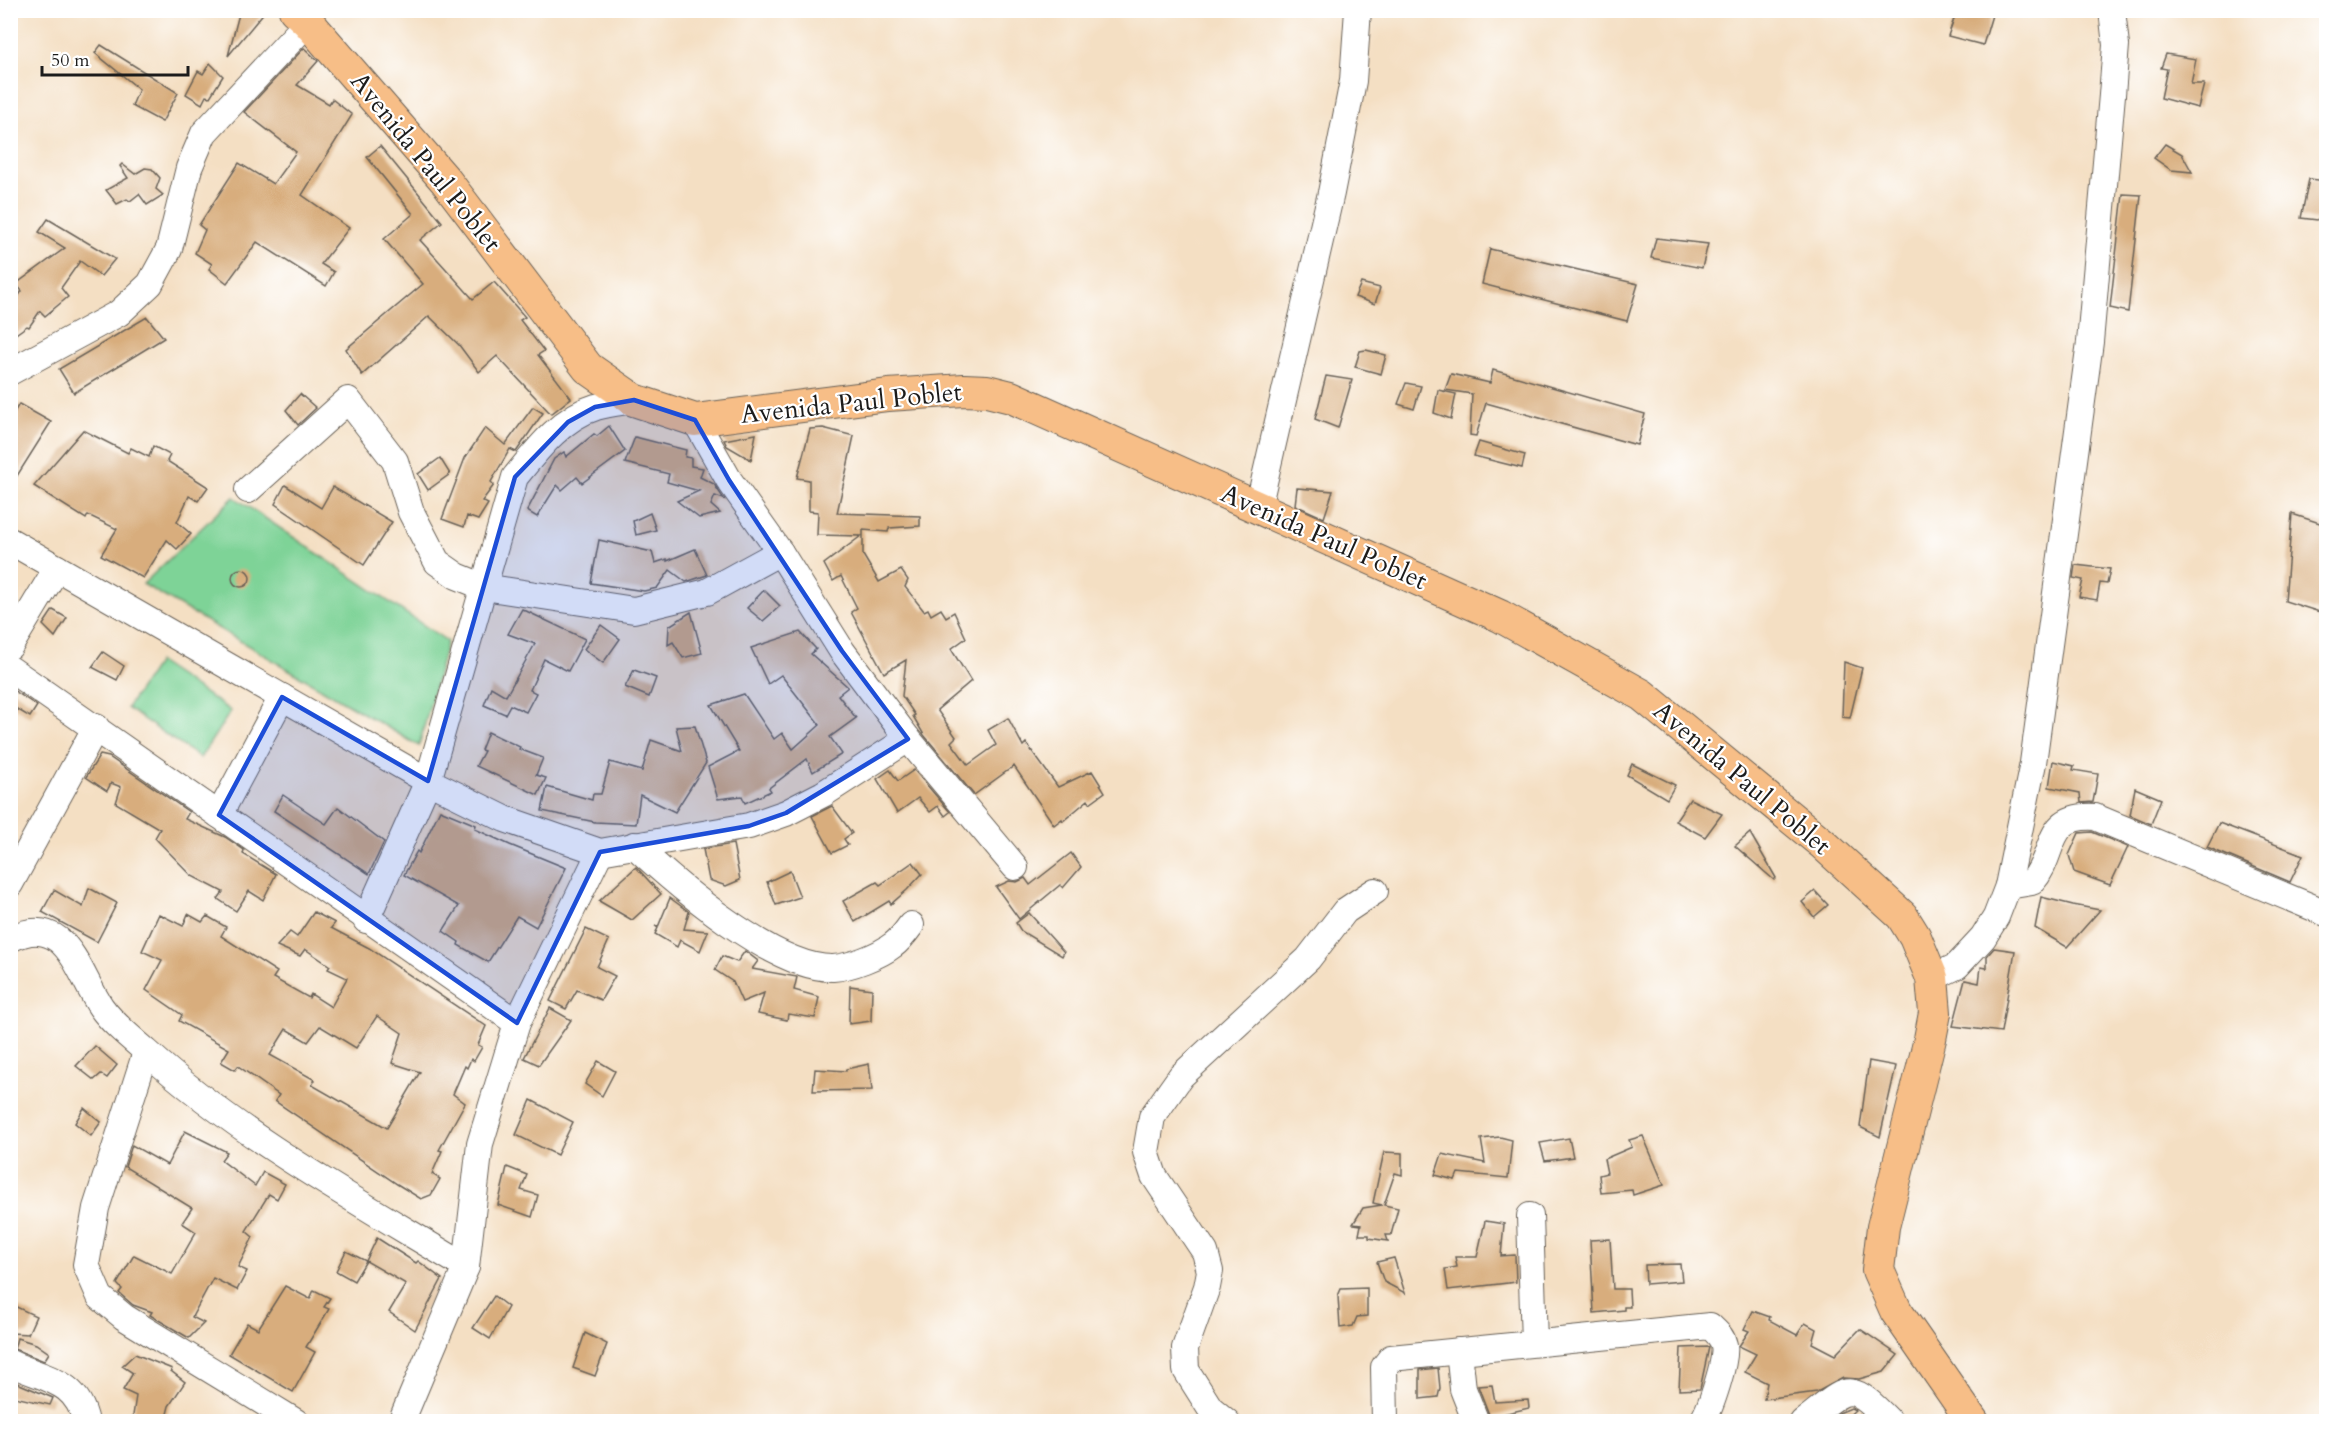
<svg xmlns="http://www.w3.org/2000/svg" width="2337" height="1432" font-family="Cardo,serif">
<style>
.green{fill:#7ed397;stroke:#4d785a;stroke-width:1.5}
.building{fill:#d8ad7d;fill-rule:evenodd}
.lines{fill:none;stroke-linecap:round;stroke-linejoin:round}
.minor-casing{stroke:#686056;stroke-width:28}
.major-casing{stroke:#686056;stroke-width:34}
.minor{stroke:#fff;stroke-width:26}
.major{stroke:#f7be87;stroke-width:32}
.marked{fill:#1d4ed8;fill-opacity:0.2;stroke:#1d4ed8;stroke-width:4.5;stroke-linejoin:round}
.labels{text-anchor:middle;dominant-baseline:central;stroke-width:4.5;stroke-linejoin:round;paint-order:stroke}
.street-label{font-size:26px;fill:#1c1c1c;stroke:#fff}
</style>
<rect width="100%" height="100%" fill="#fff"/>
<filter id="ink" filterUnits="userSpaceOnUse"><feTurbulence type="fractalNoise" baseFrequency=".0167" numOctaves="2"/><feDisplacementMap in="SourceGraphic" scale="12" xChannelSelector="R" yChannelSelector="G"/><feConvolveMatrix kernelMatrix="1 2 1 2 8 2 1 2 1" color-interpolation-filters="sRGB"/></filter>
<filter id="wash" filterUnits="userSpaceOnUse"><feTurbulence type="fractalNoise" baseFrequency=".008" numOctaves="4" result="noise"/><feDisplacementMap in="SourceGraphic" scale="24" xChannelSelector="R" yChannelSelector="G"/><feGaussianBlur stdDeviation="1.35" result="paint"/><feColorMatrix in="noise" values="0 0 0 0 0 0 0 0 0 0 0 0 0 0 0 0 0 1.4 0 .05"/><feComposite in="paint" operator="in"/></filter>
<g filter="url(#wash)">
<rect width="100%" height="100%" fill="#f4dfc3"/>
<g class="green">
<polygon points="234,497 447,641 419,746 143,584"/>
<polygon points="158,662 231,711 200,758 127,708"/>
</g>
<g id="blocks">
<g class="building">
<polygon points="240,10 266,10 228,56"/>
<polygon points="1957,10 1992,15 1983,45 1948,36"/>
<polygon points="101,45 178,93 162,122 132,106 139,89 95,53"/>
<polygon points="304,48 318,61 297,85 329,104 332,99 352,115 302,195 349,228 321,264 334,272 326,286 257,242 227,283 209,269 212,264 195,253 205,230 199,225 239,163 273,184 296,152 244,112"/>
<polygon points="2166,54 2196,59 2191,84 2204,84 2198,108 2161,98 2167,69 2161,68"/>
<polygon points="210,63 223,76 210,97 206,96 202,104 186,94 198,71 203,74"/>
<polygon points="2165,144 2182,154 2192,172 2171,170 2154,158"/>
<polygon points="380,146 442,222 420,240 473,299 494,282 525,317 520,320 544,351 538,355 571,398 551,414 497,356 479,372 459,345 429,316 362,375 346,349 423,284 384,239 413,214 367,157"/>
<polygon points="122,164 135,174 145,168 152,169 160,178 156,189 163,195 147,205 139,194 130,201 127,199 117,204 106,190 128,178 120,166"/>
<polygon points="2309,179 2326,181 2326,221 2301,218"/>
<polygon points="2123,194 2141,195 2128,312 2110,308"/>
<polygon points="48,219 115,259 101,276 80,261 61,288 68,297 45,316 40,311 29,327 27,326 10,338 10,308 22,291 16,284 65,248 39,232"/>
<polygon points="1656,238 1708,244 1702,268 1651,258"/>
<polygon points="1490,249 1638,284 1627,321 1482,284"/>
<polygon points="1361,283 1380,288 1375,304 1355,297"/>
<polygon points="147,317 164,338 74,393 59,369"/>
<polygon points="1366,350 1386,355 1381,374 1355,367 1360,351"/>
<polygon points="1493,370 1645,414 1637,445 1486,403 1476,436 1470,435 1472,394 1445,390 1451,374 1490,383"/>
<polygon points="1326,376 1352,380 1338,428 1315,419"/>
<polygon points="1406,383 1421,386 1414,409 1398,404"/>
<polygon points="1438,390 1456,394 1451,419 1434,413"/>
<polygon points="300,394 316,408 298,425 286,410"/>
<polygon points="19,404 51,422 10,487 10,419"/>
<polygon points="533,407 543,413 516,452 510,449 491,482 494,485 482,501 488,504 478,520 467,516 464,527 442,519 465,458 485,428 505,445"/>
<polygon points="609,426 625,451 582,483 577,477 562,490 557,485 537,517 527,511 554,459 564,452 566,457 594,434 597,436"/>
<polygon points="823,428 854,436 837,513 920,516 920,526 889,528 888,532 863,530 863,555 879,582 901,570 908,580 905,587 924,611 928,609 931,615 941,609 946,617 954,612 966,638 951,649 971,681 937,710 956,737 951,742 968,765 996,745 988,730 1008,718 1023,746 1026,743 1058,787 1092,771 1105,792 1090,803 1088,800 1063,821 1062,819 1054,825 1014,766 974,795 924,735 913,716 915,715 902,696 906,660 884,673 851,612 857,608 841,576 833,581 824,564 861,536 817,535 818,512 809,511 809,480 797,478 810,429"/>
<polygon points="83,430 128,453 131,448 149,457 153,446 170,455 167,461 208,487 198,501 189,496 177,522 191,534 177,549 167,540 143,578 101,555 117,529 88,515 86,519 34,486"/>
<polygon points="756,434 751,460 727,446 724,440"/>
<polygon points="635,437 686,450 685,457 691,458 691,466 703,468 700,477 714,484 724,499 715,496 711,505 720,513 699,518 677,501 699,491 667,482 669,474 625,463"/>
<polygon points="1479,442 1525,455 1522,468 1474,456"/>
<polygon points="440,458 450,474 428,490 418,474"/>
<polygon points="285,485 321,508 333,487 392,522 364,565 275,504"/>
<polygon points="1297,488 1333,491 1324,518 1295,505"/>
<polygon points="650,513 656,530 636,535 633,521"/>
<polygon points="2292,514 2326,525 2326,614 2285,601"/>
<polygon points="599,540 652,552 655,563 667,559 667,561 695,549 707,575 686,582 670,570 657,588 644,591 591,583"/>
<polygon points="2075,565 2110,569 2107,584 2100,583 2097,600 2079,597 2083,580 2073,578"/>
<circle cx="241" cy="578" r="9"/>
<polygon points="764,590 780,606 763,621 747,608"/>
<polygon points="522,609 585,639 568,671 544,659 530,690 536,693 526,712 510,705 505,714 484,705 491,687 506,696 535,644 508,634"/>
<polygon points="53,610 67,618 55,637 43,625"/>
<polygon points="691,612 702,653 683,658 673,642 668,645 669,626"/>
<polygon points="601,625 620,639 603,663 584,649"/>
<polygon points="800,632 816,649 811,654 848,687 838,695 856,718 830,737 842,754 813,772 807,759 769,788 771,791 745,803 742,796 718,799 708,767 739,751 711,705 744,694 774,739 782,733 793,749 820,725 781,675 768,684 751,648"/>
<polygon points="103,652 124,666 117,680 92,667"/>
<polygon points="1844,662 1862,668 1850,718 1842,717"/>
<polygon points="634,670 656,678 649,697 625,687"/>
<polygon points="10,688 37,706 30,717 10,705"/>
<polygon points="695,726 706,763 675,812 640,795 636,824 595,822 542,811 547,787 592,800 593,794 601,794 610,762 642,771 651,740 682,751 676,727"/>
<polygon points="488,732 520,747 519,749 543,758 536,775 546,778 538,795 476,766 484,751 481,750"/>
<polygon points="100,755 109,757 189,812 185,819 225,837 244,850 243,854 276,874 263,900 249,891 236,911 218,899 223,892 192,876 155,838 160,829 116,803 121,787 111,783 107,791 86,777"/>
<polygon points="2053,761 2074,766 2073,770 2098,774 2093,802 2081,803 2080,793 2049,787"/>
<polygon points="1632,764 1675,785 1667,799 1627,775"/>
<polygon points="890,770 898,781 914,770 950,812 945,816 938,806 930,812 918,798 897,813 877,779"/>
<polygon points="2135,788 2161,799 2151,824 2130,815"/>
<polygon points="283,795 326,824 338,807 384,842 369,874 274,811"/>
<polygon points="1690,799 1722,814 1705,837 1675,821"/>
<polygon points="832,806 852,833 844,839 848,845 832,853 812,816"/>
<polygon points="440,810 476,825 475,829 510,845 566,868 536,927 517,916 488,962 458,945 459,942 443,931 459,906 404,875 417,851 419,853"/>
<polygon points="2219,823 2303,855 2290,882 2207,847"/>
<polygon points="2092,832 2128,847 2110,885 2074,872 2069,855 2079,833"/>
<polygon points="1750,833 1776,878 1774,880 1735,846"/>
<polygon points="733,844 740,880 726,886 709,880 703,849"/>
<polygon points="1071,853 1081,867 1063,888 1060,885 1019,919 996,887 1009,881 1017,882 1025,878 1030,885"/>
<polygon points="913,862 922,874 907,890 891,904 889,901 855,922 843,901 877,882 880,885"/>
<polygon points="636,867 661,894 632,920 599,901"/>
<polygon points="790,871 800,897 776,905 767,882"/>
<polygon points="89,888 117,903 97,942 42,912 54,890 83,907"/>
<polygon points="1815,891 1828,905 1814,917 1802,902"/>
<polygon points="2041,897 2073,905 2100,910 2067,947 2035,928"/>
<polygon points="670,898 689,912 684,929 708,931 700,951 680,940 677,947 655,934 658,928 655,926 658,927"/>
<path d="M314,912L335,923L331,928L369,948L486,1026L478,1045L482,1047L474,1061L471,1059L467,1068L465,1066L453,1094L465,1103L439,1150L442,1151L432,1174L440,1179L431,1195L421,1199L397,1184L275,1101L279,1095L238,1066L235,1070L221,1062L229,1049L179,1021L182,1015L146,990L162,960L142,951L159,914L183,926L188,914L202,922L207,916L226,927L221,936L277,972L273,978L309,998L311,994L331,1007L347,978L328,969L330,966L305,949L300,956L277,946L290,932L297,937ZM377,1016L402,1033L392,1063L420,1072L387,1128L312,1085L315,1080L270,1055L286,1029L308,1042L320,1026L356,1048Z"/>
<polygon points="1029,913 1064,952 1062,956 1021,931 1016,923"/>
<polygon points="586,929 609,940 597,967 615,976 601,1000 577,990 566,1009 550,1001"/>
<polygon points="1994,948 2015,951 2001,1032 1953,1026 1965,980 1979,983 1981,967 1987,968 1987,956"/>
<polygon points="745,951 758,961 752,969 797,977 794,990 819,997 815,1018 788,1014 787,1020 758,1014 764,993 742,1002 733,982 715,970 722,956 737,962"/>
<polygon points="850,986 872,989 871,1021 849,1024"/>
<polygon points="550,1008 571,1020 539,1065 524,1058"/>
<polygon points="95,1046 117,1065 107,1078 101,1074 94,1080 76,1066"/>
<polygon points="598,1061 615,1071 602,1096 585,1084"/>
<polygon points="1869,1061 1896,1066 1880,1137 1860,1127"/>
<polygon points="869,1064 872,1090 813,1091 815,1069 846,1071 846,1069"/>
<polygon points="531,1100 573,1122 557,1155 516,1135"/>
<polygon points="84,1108 101,1122 91,1136 75,1123"/>
<polygon points="185,1131 227,1152 221,1160 255,1186 263,1172 285,1184 277,1199 269,1194 246,1231 253,1237 238,1267 247,1271 237,1290 213,1278 192,1317 204,1323 189,1338 150,1315 152,1312 133,1305 119,1293 122,1289 117,1284 134,1255 172,1274 196,1232 182,1223 192,1208 125,1167 132,1145 167,1165"/>
<polygon points="1643,1136 1664,1185 1633,1195 1632,1190 1601,1193 1599,1175 1607,1173 1604,1159 1632,1147 1629,1140"/>
<polygon points="1500,1137 1512,1140 1508,1178 1458,1173 1455,1180 1435,1175 1442,1154 1485,1163 1481,1139"/>
<polygon points="1569,1138 1573,1157 1545,1161 1540,1143"/>
<polygon points="1384,1152 1402,1153 1402,1175 1395,1173 1384,1205 1398,1208 1391,1235 1386,1235 1388,1241 1369,1238 1369,1235 1359,1235 1361,1225 1353,1224 1363,1208 1382,1205 1373,1203"/>
<polygon points="507,1167 527,1175 521,1190 538,1195 532,1217 498,1205"/>
<polygon points="1485,1221 1504,1224 1501,1256 1515,1255 1516,1282 1448,1290 1445,1269 1457,1267 1455,1257 1477,1257"/>
<polygon points="377,1238 416,1263 418,1261 442,1279 415,1330 389,1312 406,1284 366,1261"/>
<polygon points="1610,1239 1613,1289 1629,1289 1630,1307 1624,1307 1624,1310 1594,1313 1590,1240"/>
<polygon points="346,1251 366,1261 354,1281 336,1271"/>
<polygon points="1394,1258 1405,1293 1384,1282 1377,1262"/>
<polygon points="1680,1264 1682,1281 1646,1284 1645,1265"/>
<polygon points="285,1286 310,1299 314,1290 330,1298 324,1307 329,1309 306,1347 315,1352 293,1392 229,1354 247,1323 258,1329"/>
<polygon points="1367,1288 1367,1316 1357,1317 1353,1326 1340,1328 1338,1296 1341,1289"/>
<polygon points="494,1296 508,1307 490,1339 473,1328"/>
<polygon points="10,1304 36,1316 28,1334 10,1333"/>
<polygon points="1753,1311 1770,1317 1769,1320 1797,1335 1805,1323 1816,1329 1812,1343 1835,1355 1860,1329 1898,1355 1884,1372 1859,1379 1843,1378 1817,1392 1764,1399 1767,1383 1745,1372 1756,1354 1739,1346 1749,1331 1744,1329"/>
<polygon points="585,1333 607,1344 595,1376 573,1368"/>
<polygon points="17,1338 36,1344 49,1353 44,1361 14,1349"/>
<polygon points="1709,1347 1700,1389 1679,1390 1681,1348"/>
<polygon points="135,1354 172,1369 171,1371 185,1382 169,1406 165,1422 132,1422 136,1396 123,1390 133,1373 122,1366"/>
<polygon points="1438,1368 1440,1388 1438,1397 1420,1399 1420,1370"/>
<polygon points="10,1380 53,1398 50,1405 10,1396"/>
<polygon points="1492,1385 1495,1402 1528,1400 1529,1408 1490,1417 1478,1386"/>
<polygon points="1851,1408 1855,1410 1842,1422 1830,1422 1839,1413"/>
</g>
</g>
</g>
<g filter="url(#ink)">
<use href="#blocks" fill-opacity="0" stroke="#686056" stroke-width="1.5"/>
<g class="lines">
<g class="minor-casing">
<g id="minor">
<polyline points="10,372 119,313 150,284 169,249 189,168 204,133 308,22"/>
<polyline points="695,420 729,480 780,552 842,651 908,739 1015,867"/>
<polyline points="248,490 348,400 395,461 411,512 437,562 457,576 484,587 634,610 707,592 780,552"/>
<polyline points="1258,508 1331,193 1353,81 1358,10"/>
<polyline points="10,541 428,781 505,819 600,852 749,826 786,813 823,794 908,739"/>
<polyline points="10,646 57,568"/>
<polyline points="10,669 517,1023"/>
<polyline points="219,815 282,697"/>
<path d="M634,845C676,884 774,969 833,968C850,967 879,956 893,945C900,940 906,932 911,925"/>
<polyline points="10,884 96,727"/>
<path d="M2008,886L2032,882C2057,854 2043,814 2095,817L2326,913"/>
<path d="M366,920L428,781L515,477C537,450 562,417 596,407C608,403 622,402 634,400"/>
<path d="M10,939C67,911 77,972 101,1007C112,1023 131,1038 146,1051C242,1138 356,1200 466,1267"/>
<polyline points="1932,978 1957,966 1983,938 1996,917 2008,886 2033,763 2090,342 2112,95 2116,45 2112,10"/>
<polyline points="146,1052 96,1208 86,1265 100,1297 124,1317 296,1422"/>
<polyline points="1530,1216 1534,1343"/>
<polyline points="1459,1351 1463,1389 1476,1422"/>
<path d="M10,1363C43,1379 77,1379 86,1422"/>
<polyline points="401,1422 466,1267 480,1144 517,1023 600,852"/>
<polyline points="1227,1422 1210,1408 1186,1370 1185,1348 1207,1287 1210,1271 1205,1252 1154,1176 1146,1152 1152,1117 1181,1076 1308,959 1345,911 1375,891"/>
<path d="M1385,1422L1384,1367L1391,1358L1710,1326C1716,1332 1722,1336 1724,1345C1727,1359 1711,1408 1702,1422"/>
<path d="M1803,1422C1849,1387 1847,1378 1890,1422"/>
</g>
</g>
<g class="major-casing">
<polyline id="major" points="295,10 308,22 446,181 588,368 634,400 695,420 888,395 964,390 987,391 1011,397 1500,616 1642,695 1823,844 1902,916 1915,937 1932,978 1935,1013 1930,1039 1883,1227 1878,1270 1896,1311 1973,1422"/>
</g>
<use href="#minor" class="minor"/>
<use href="#major" class="major"/>
</g>
</g>
<path class="marked" d="M634,400L695,420L729,480L842,651L908,739L786,813L749,826L600,852L517,1023L219,815L282,697L428,781L515,477L568,422L595,407Z"/>
<g class="labels">
<g class="street-label">
<text transform="translate(426 162) rotate(51)">Avenida Paul Poblet</text>
<text transform="translate(851 403) rotate(-6)">Avenida Paul Poblet</text>
<text transform="translate(1324 537) rotate(24)">Avenida Paul Poblet</text>
<text transform="translate(1742 778) rotate(40)">Avenida Paul Poblet</text>
</g>
</g>
<rect width="2337" height="1432" fill="none" stroke="#fff" stroke-width="36"/>
<path d="M42 66v9h146v-9" fill="none" stroke="#1c1c1c" stroke-width="3"/>
<text x="51" y="66" font-size="18" fill="#1c1c1c" stroke="#ffffff" stroke-width="4.5" paint-order="stroke">50 m</text>
</svg>
